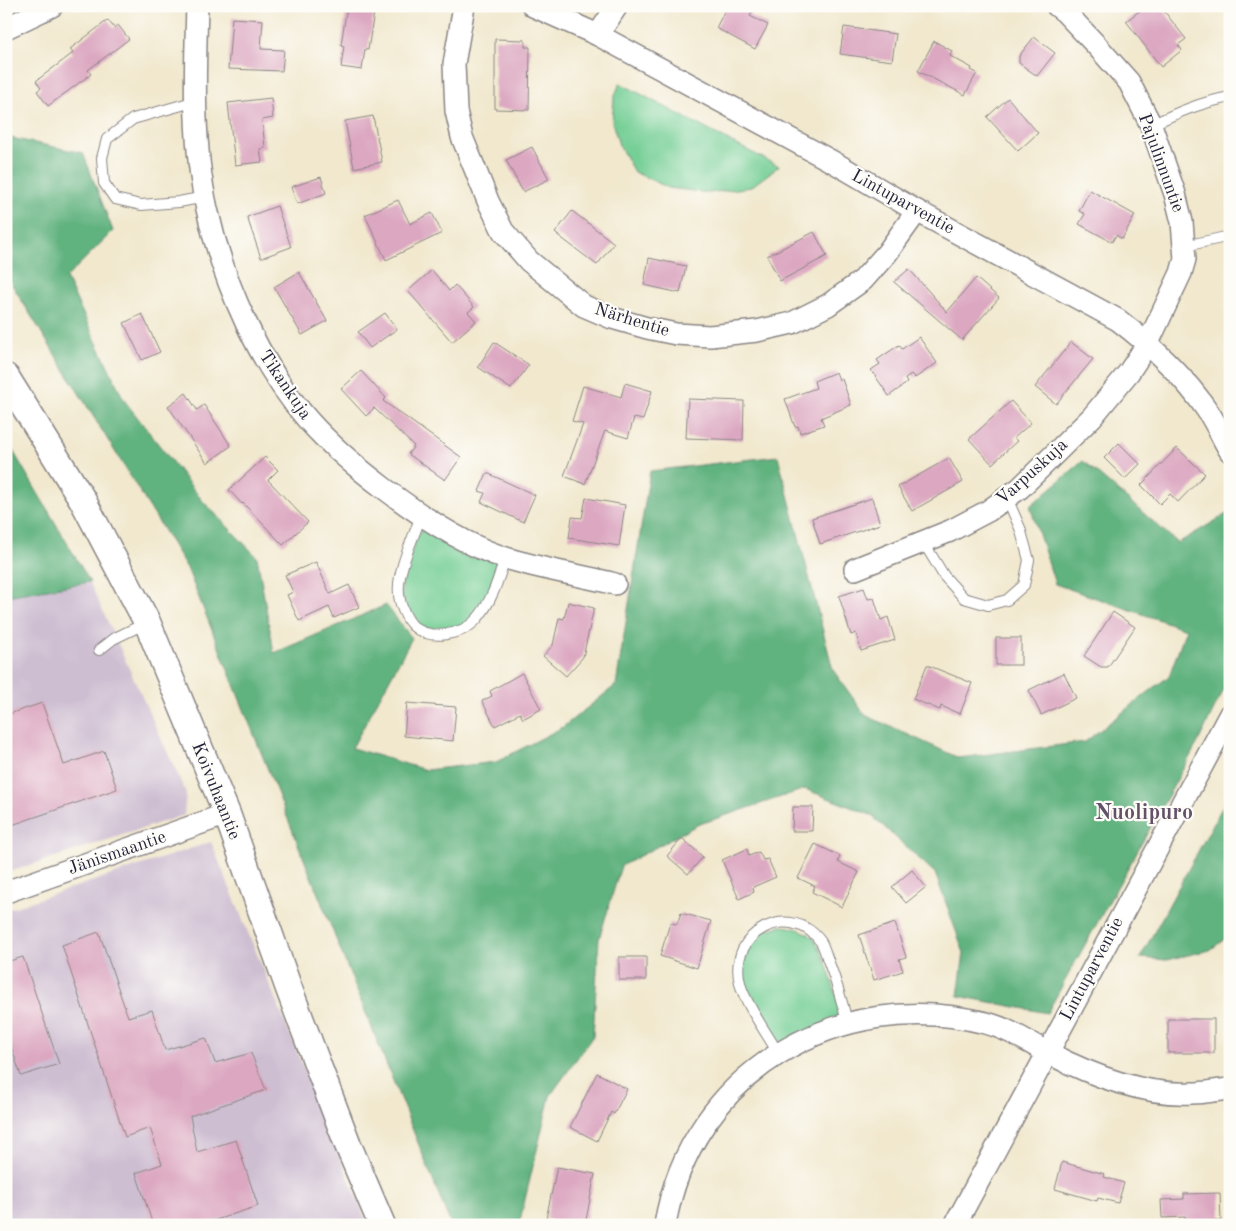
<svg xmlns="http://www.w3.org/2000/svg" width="1236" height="1231" font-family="'Old Standard TT',serif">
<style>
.industrial{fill:#cebed2}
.green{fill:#76cf96;stroke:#4c7868}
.forest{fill:#60b27f;stroke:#416a5d}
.building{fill:#dca7c1}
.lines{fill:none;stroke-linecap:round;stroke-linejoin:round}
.service-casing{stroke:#8a8584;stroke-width:12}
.minor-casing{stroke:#8a8584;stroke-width:24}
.tertiary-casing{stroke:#8a8584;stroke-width:29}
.service{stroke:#fff;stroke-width:10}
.minor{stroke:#fff;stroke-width:21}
.tertiary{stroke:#fff;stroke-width:26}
.labels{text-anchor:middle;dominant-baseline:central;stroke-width:4.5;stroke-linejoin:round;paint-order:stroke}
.street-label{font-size:18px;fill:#22223b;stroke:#fdfcf7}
.district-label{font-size:22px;font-weight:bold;fill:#63516a;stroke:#fdfcf7}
</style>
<rect width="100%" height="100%" fill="#fdfcf7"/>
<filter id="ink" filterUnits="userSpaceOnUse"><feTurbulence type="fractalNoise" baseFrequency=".02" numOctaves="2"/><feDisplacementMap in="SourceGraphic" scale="10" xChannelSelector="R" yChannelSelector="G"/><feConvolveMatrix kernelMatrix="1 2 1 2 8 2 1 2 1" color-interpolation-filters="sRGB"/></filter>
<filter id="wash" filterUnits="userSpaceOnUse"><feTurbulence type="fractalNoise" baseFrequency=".0096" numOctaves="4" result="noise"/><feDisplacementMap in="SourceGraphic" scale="20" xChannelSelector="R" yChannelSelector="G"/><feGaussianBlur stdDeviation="1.12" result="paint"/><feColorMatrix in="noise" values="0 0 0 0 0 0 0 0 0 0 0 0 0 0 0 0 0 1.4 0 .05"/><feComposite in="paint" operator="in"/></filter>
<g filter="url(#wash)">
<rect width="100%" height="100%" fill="#f1e8ce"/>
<g class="industrial">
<polygon points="90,583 186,793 184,815 6,873 6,596"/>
<polygon points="211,842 368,1225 6,1225 6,910"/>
</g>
<g class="green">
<polygon points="620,83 729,141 779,166 751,187 709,193 669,188 634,172 619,145 612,122 614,98"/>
<polygon points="425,524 499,563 483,607 472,620 458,629 428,631 415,624 401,595 403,578 416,539"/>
<path d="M781,926C792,927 802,929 811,936C825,948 837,1000 843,1020L779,1049L743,984L744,952L765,930Z"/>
</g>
<g class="forest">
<polygon points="6,137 83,153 113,231 66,278 124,400 201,499 257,557 274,653 386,605 412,638 352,748 426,770 496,762 563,727 616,685 650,471 778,456 833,670 865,715 959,758 1085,742 1169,676 1186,629 1055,584 1030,506 1083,461 1178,543 1230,512 1230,677 1197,744 1047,1013 958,996 964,953 935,873 871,815 805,789 697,825 621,866 599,939 593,1036 550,1096 520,1220 521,1225 451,1225 187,568 6,275"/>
<polygon points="6,439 90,582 6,596"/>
<polygon points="1230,793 1230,935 1210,950 1167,960 1140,958"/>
</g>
<g id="blocks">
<g class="building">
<polygon points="347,6 375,6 368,50 365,49 362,70 341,67 344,46 341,45"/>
<polygon points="727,6 743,6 752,11 750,16 768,25 755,49 716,28"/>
<polygon points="1146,6 1160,6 1186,39 1178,45 1182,50 1161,67 1126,21"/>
<polygon points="232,18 263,20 261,49 284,50 282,71 228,69"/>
<polygon points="108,20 114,28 118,25 129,39 88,70 91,74 48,106 37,91 41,88 36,81 73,53 70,49"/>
<polygon points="844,27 896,34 892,61 840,54"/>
<polygon points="1034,37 1055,53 1037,76 1019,63 1019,56"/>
<polygon points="495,39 525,40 525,47 530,47 529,110 495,109"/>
<polygon points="934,41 952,51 950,56 972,68 971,70 977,73 965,95 918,71"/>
<polygon points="271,98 273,118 262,120 265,148 260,149 262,162 235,165 228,103"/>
<polygon points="1008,98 1038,133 1018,151 987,117"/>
<polygon points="373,116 382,162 354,168 345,121"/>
<polygon points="532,147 549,179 523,192 506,160"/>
<polygon points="321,177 326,193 297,204 291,187"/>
<polygon points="1090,190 1135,215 1122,239 1116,235 1112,242 1079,224 1085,214 1079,211"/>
<polygon points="398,200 410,224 432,213 442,233 386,260 365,215"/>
<polygon points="277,206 291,247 261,258 247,217"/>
<polygon points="572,211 614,243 597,265 555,233"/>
<polygon points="814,232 827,256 780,281 767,256"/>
<polygon points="649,258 686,266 680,293 644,285"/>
<polygon points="909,269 947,312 976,278 999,298 962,340 894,282"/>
<polygon points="432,270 449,291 455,285 474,307 468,312 476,321 452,342 408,291"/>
<polygon points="299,272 327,321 302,335 274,287"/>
<polygon points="385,313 397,329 370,348 358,332"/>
<polygon points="142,314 160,352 142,360 124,323"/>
<polygon points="919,337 937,363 915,378 911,374 905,379 907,383 889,396 871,370 880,364 877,360 899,345 902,349"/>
<polygon points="494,342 529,365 511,389 478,367"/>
<polygon points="1071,342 1093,359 1056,404 1035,387"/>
<polygon points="361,371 386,398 383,401 461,457 445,480 408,454 414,446 374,408 366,416 341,389"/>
<polygon points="836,372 839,380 842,379 851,405 821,418 824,425 800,433 798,426 795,427 785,399 816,388 814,381"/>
<polygon points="625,383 652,391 643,420 634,418 628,438 605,431 585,484 564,476 583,424 572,421 583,386 621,397"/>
<polygon points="186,393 197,410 204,405 231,446 207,463 168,406"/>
<polygon points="688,399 744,401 743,440 686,438"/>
<polygon points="1011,401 1031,423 1014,438 1017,441 992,464 969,439"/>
<polygon points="1119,443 1140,464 1125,479 1104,458"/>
<polygon points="1177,448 1205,474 1178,502 1170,494 1160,504 1141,485"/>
<polygon points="265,457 278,470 268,480 308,522 283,545 243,503 242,504 229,490"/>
<polygon points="949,458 963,482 912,511 898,487"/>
<polygon points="487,473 535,495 523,522 481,502 485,493 479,491"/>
<polygon points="586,498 625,505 619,546 569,538 572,517 582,518"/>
<polygon points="872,498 880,524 820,544 812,518"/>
<polygon points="316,562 330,594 349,585 359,607 334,618 329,607 299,621 287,595 293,592 285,575"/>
<polygon points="864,588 868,599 874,598 881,620 888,617 895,640 861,651 856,633 851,635 839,596"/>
<polygon points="568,602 594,608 583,657 566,676 543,656 553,645 559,618 564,619"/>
<polygon points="1113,612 1135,627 1108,667 1101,667 1084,656"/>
<rect x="996" y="638" width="25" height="27"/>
<polygon points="927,665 972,683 960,714 941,706 940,710 913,699"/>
<polygon points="522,673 541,709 523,719 520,713 495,726 482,701 492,696 490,691"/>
<polygon points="1064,673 1076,698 1041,715 1029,690"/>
<polygon points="42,703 64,765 104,751 117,789 6,827 6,715"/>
<polygon points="407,703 456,707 453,741 404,736"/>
<polygon points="793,807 813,807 812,831 792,831"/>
<polygon points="682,838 703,857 688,874 667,856"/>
<polygon points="815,844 840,856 838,862 859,872 842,907 812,892 815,886 798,878"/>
<polygon points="747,849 749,856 759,852 763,860 768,859 776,877 753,887 754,892 739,899 722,860"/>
<polygon points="912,870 926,887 906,903 892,887"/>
<polygon points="681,913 711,921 697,968 660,956 670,923 677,924"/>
<polygon points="895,923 906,957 899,959 903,971 874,980 859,935"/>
<polygon points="99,932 128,1017 152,1010 165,1050 206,1038 215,1063 251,1053 266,1090 190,1116 197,1152 236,1140 258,1206 201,1225 153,1225 136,1173 162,1164 150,1128 125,1137 62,945"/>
<polygon points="23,957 59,1064 21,1076 6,1031 6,962"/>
<rect x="619" y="957" width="27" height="23"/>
<rect x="1168" y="1019" width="46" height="34"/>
<polygon points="597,1073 627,1089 614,1114 611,1112 597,1141 570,1127"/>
<polygon points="1062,1162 1105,1174 1104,1177 1124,1183 1118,1203 1098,1198 1097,1201 1055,1189"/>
<polygon points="557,1167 595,1174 585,1225 575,1225 546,1219"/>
<polygon points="1220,1193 1221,1221 1185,1222 1185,1217 1162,1218 1161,1200 1184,1199 1184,1194"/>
</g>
</g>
</g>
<g filter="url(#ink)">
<use href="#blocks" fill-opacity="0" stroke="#8a8584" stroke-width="1"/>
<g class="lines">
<g class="service-casing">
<g id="service">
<polyline points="196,101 133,119 107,139 102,158 104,183 115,199 141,205 179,202 205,197"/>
<path d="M1151,125C1179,112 1199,103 1230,97"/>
<polyline points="1185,246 1230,236"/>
<path d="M421,515C414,538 396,571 399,595C400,605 406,619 413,626C430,641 462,635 476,620C492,602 498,580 505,558"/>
<polyline points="924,543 944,576 964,598 988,605 1007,600 1024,585 1029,560 1020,528 1007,498"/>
<polyline points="99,650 113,639 146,623"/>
<path d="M778,1053C768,1035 744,1002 740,983C727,932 791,900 821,942C824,947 826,955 828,960C836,981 842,1001 847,1022"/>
</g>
</g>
<g class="minor-casing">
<g id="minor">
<path d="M197,6C195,73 192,143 207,209C223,282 259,364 308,420C331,446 357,468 385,489C418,514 466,546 506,558C540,569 580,575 615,584"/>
<polyline points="464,6 454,64 456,111 462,137 488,201 503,231 529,261 584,306 612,318 647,328 676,334 710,336 757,331 792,323 828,305 863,280 887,253 917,211"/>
<path d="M533,6L598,35L835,163L917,211L1118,320C1152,346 1183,375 1207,410C1216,423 1222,438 1230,451"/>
<polyline points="6,28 52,6"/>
<polyline points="598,35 617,6"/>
<polyline points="855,569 950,531 988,511 1020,488 1092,417 1129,372 1148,343 1181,273 1185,259 1182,222 1175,194 1151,125 1129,82 1097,46 1065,12 1057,6"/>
<polyline points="6,892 227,814"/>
<path d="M665,1225C690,1072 840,986 986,1023C1009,1029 1028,1042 1048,1053C1091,1075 1143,1096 1192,1093C1205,1093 1217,1090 1230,1089"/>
<polyline points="955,1225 1230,714"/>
</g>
</g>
<g class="tertiary-casing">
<polyline id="tertiary" points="6,377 82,499 147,622 227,814 289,989 348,1145 382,1225"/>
</g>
<use href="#service" class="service"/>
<use href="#minor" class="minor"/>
<use href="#tertiary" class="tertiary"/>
</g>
</g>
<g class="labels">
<g class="street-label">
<text transform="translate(1161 163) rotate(70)">Pajulinnuntie</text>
<text transform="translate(903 202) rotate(29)">Lintuparventie</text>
<text transform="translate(632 320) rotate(17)">Närhentie</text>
<text transform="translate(285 385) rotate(56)">Tikankuja</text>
<text transform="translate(1032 472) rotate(-42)">Varpuskuja</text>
<text transform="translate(216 791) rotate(68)">Koivuhaantie</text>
<text transform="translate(117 853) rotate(-19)">Jänismaantie</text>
<text transform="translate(1092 969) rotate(-62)">Lintuparventie</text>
</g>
<g class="district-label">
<text x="1144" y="813">Nuolipuro</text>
</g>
</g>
<rect width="1236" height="1231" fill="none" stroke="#fdfcf7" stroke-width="25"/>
</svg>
